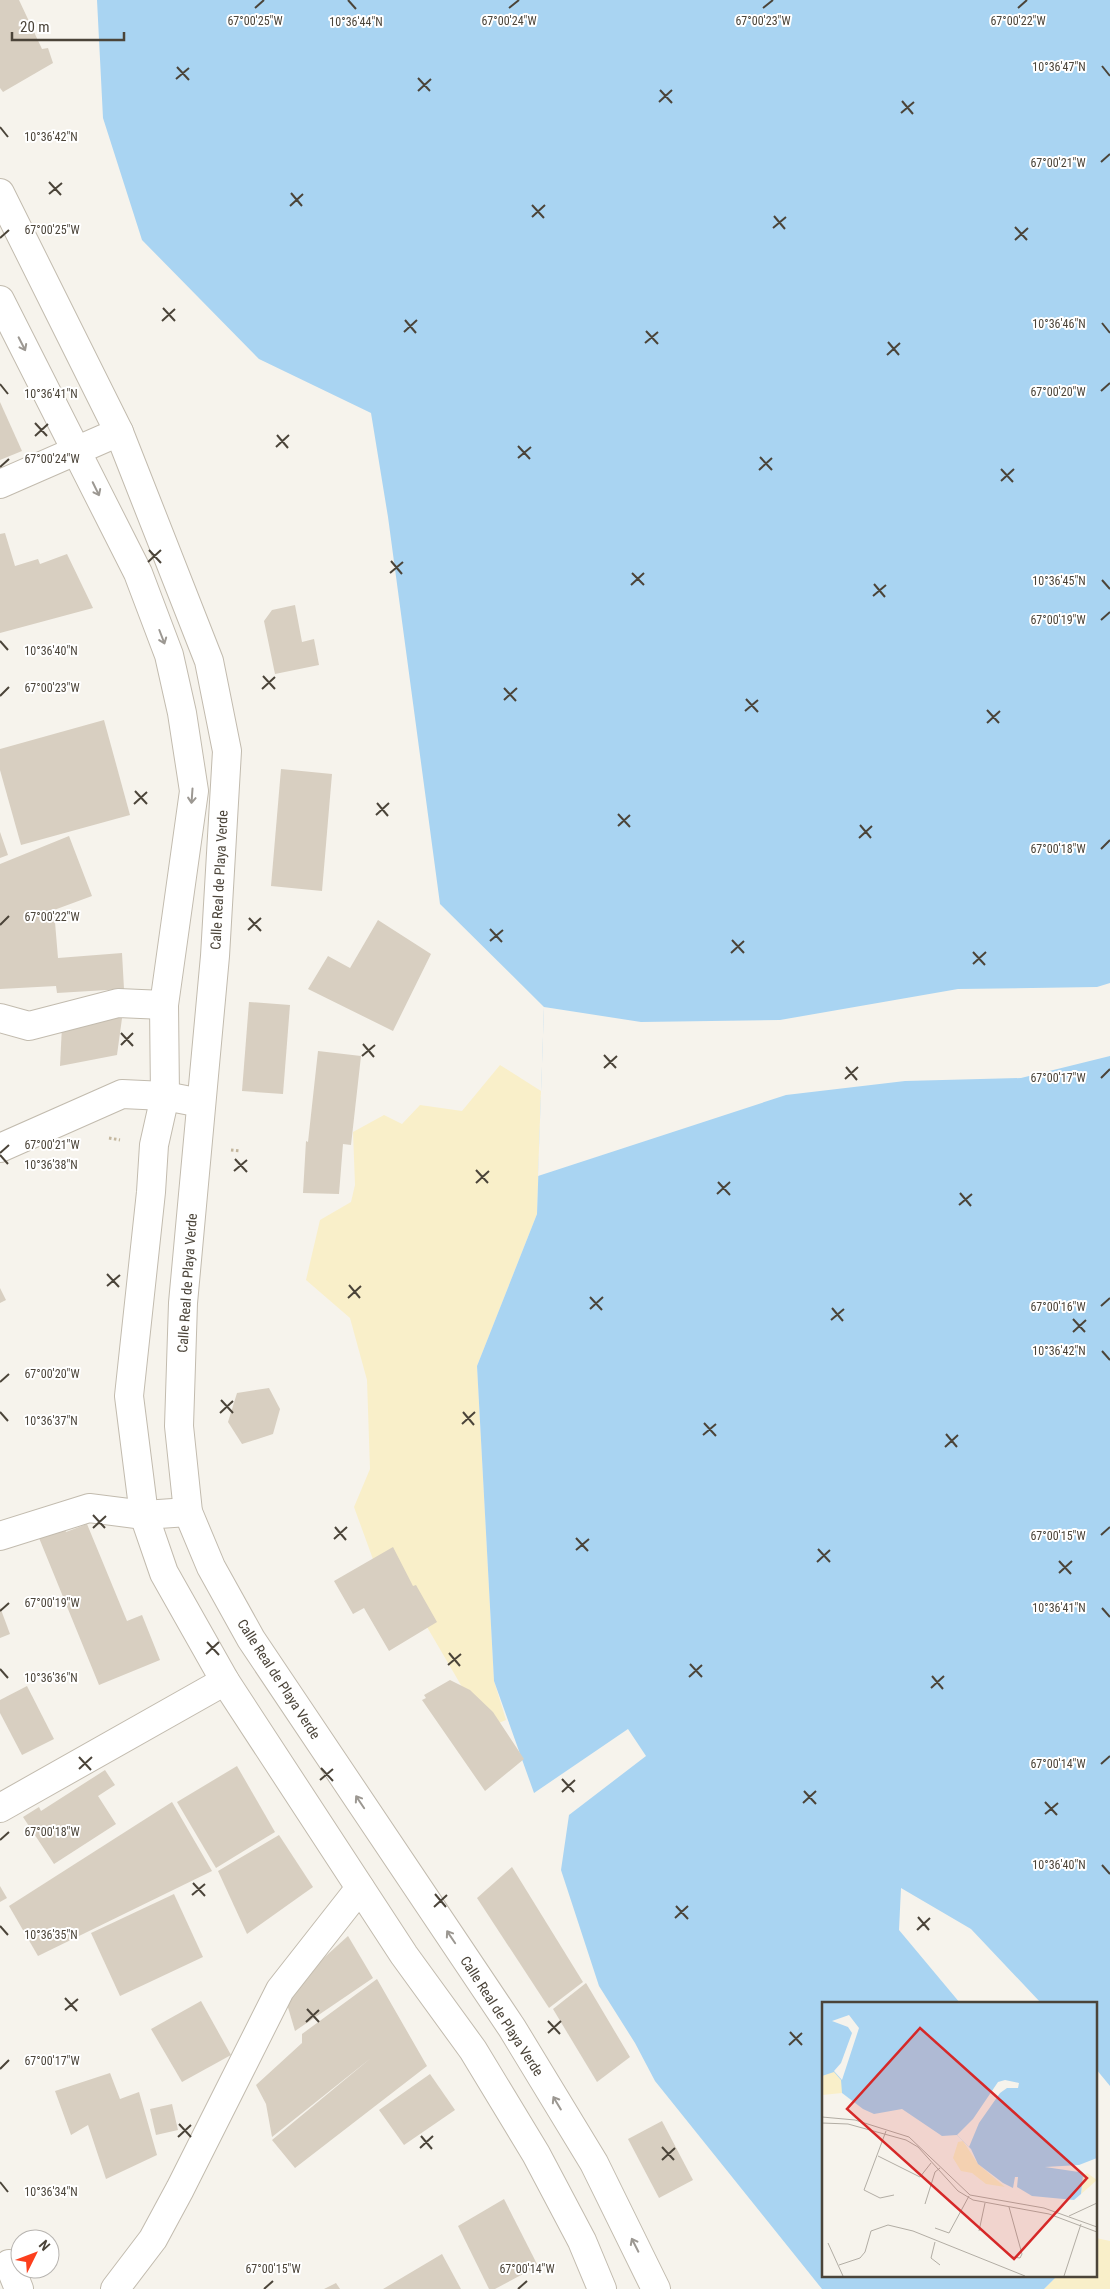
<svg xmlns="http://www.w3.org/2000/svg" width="1110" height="2289" font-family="'Roboto Condensed',sans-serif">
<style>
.sand{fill:#f9efc9}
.water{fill:#a9d4f2}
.pier{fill:#f6f3ec}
.building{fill:#d8cfc1}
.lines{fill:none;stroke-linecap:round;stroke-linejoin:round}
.minor-casing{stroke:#c2bbae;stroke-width:30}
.tertiary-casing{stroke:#c2bbae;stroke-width:30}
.path{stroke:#c4b79f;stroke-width:3;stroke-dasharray:2.5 2.5;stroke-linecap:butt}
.minor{stroke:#fff;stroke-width:28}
.tertiary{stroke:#fff;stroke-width:28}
.oneway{stroke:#9c9892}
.ticks{fill:none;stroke:#4b4439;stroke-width:2}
.labels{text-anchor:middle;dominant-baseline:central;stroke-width:4;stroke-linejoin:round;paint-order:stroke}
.street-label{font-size:14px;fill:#4b4439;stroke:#fff}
.inset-road{fill:none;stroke:#b2ada4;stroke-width:1}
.view{fill:#d62828;fill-opacity:0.15;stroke:#d62828;stroke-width:2.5}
.inset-edge{fill:none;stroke:#4b4439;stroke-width:2.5}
.ticks-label{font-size:12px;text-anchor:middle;fill:#4b4439;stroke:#fff;stroke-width:4;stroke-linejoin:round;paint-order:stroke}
</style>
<rect width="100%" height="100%" fill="#f6f3ec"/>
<g class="sand">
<polygon points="500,1065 541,1091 537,1214 477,1366 494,1681 506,1720 486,1728 385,1555 374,1562 354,1507 370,1469 367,1380 350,1318 306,1280 320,1220 351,1202 355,1185 353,1132 384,1115 402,1124 420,1105 462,1111"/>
<polygon points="1096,2238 1110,2241 1110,2289 1044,2289 1058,2275 1096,2275"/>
</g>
<polygon class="water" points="97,0 1110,0 1110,2086 1096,2069 1096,2003 1041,2003 971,1929 901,1888 899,1930 960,2003 824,2003 824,2275 1058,2275 1044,2289 822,2289 655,2081 635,2043 599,1986 561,1870 569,1815 646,1756 628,1729 534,1793 494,1681 477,1366 537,1214 544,1007 440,904 388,517 371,413 259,359 142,240 103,118"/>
<polygon class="pier" points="1110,983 1110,1056 1021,1078 905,1081 786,1095 538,1176 544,1007 641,1022 780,1020 958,989 1097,987"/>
<g class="building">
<polygon points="0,0 19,0 42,49 48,48 53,63 3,92 0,88"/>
<polygon points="0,402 22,451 0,460"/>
<polygon points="5,533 15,566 38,559 40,564 67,554 93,608 0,633 0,534"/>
<polygon points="295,605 302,642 314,639 319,665 275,674 264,621 272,610"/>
<polygon points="104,720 130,815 21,845 0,770 0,749"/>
<polygon points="281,769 332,774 322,891 271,886"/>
<polygon points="0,832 8,855 0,858"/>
<polygon points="69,836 92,896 54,910 58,958 122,953 124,989 57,993 56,986 0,989 0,864"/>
<polygon points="378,920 431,954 393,1031 308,989 328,956 350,968"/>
<polygon points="249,1002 290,1005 283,1094 242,1091"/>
<polygon points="123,1011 117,1055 60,1066 62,1026"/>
<polygon points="318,1051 361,1056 351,1145 343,1144 339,1194 303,1193 306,1141 308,1142"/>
<polygon points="0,1288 6,1300 0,1303"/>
<polygon points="269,1388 280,1409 273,1434 242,1444 228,1422 237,1393"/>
<polygon points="62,1522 66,1532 87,1524 127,1621 142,1615 160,1660 99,1685 37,1533"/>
<polygon points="393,1547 413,1586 416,1585 437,1622 389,1651 364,1608 353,1614 334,1581"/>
<polygon points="0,1607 10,1634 0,1638"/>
<polygon points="450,1680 470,1690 493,1712 524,1759 485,1791 422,1700 426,1698 424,1695"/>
<polygon points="27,1686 54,1739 22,1755 0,1713 0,1700"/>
<polygon points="237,1766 275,1832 216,1868 177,1802"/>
<polygon points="105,1770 115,1785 98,1796 116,1824 54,1864 23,1817 39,1807 41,1811"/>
<polygon points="172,1802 212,1871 38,1956 9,1906"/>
<polygon points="279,1835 313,1887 247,1934 218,1871"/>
<polygon points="512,1867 583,1982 549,2008 477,1898"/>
<polygon points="0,1886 7,1898 0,1902"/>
<polygon points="174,1894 203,1957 120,1996 91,1933"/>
<polygon points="348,1936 373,1978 295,2031 284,1994"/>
<polygon points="377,1979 427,2066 295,2168 272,2140 371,2058 272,2137 266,2104 256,2085 302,2043 302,2034"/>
<polygon points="586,1983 630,2057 597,2082 553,2009"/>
<polygon points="201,2001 231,2055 182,2082 151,2029"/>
<polygon points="110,2073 120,2099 139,2092 157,2155 106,2179 88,2125 71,2135 55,2091"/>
<polygon points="430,2074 455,2110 404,2145 379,2110"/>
<polygon points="172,2104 178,2130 156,2135 150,2109"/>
<polygon points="662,2121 693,2180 659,2198 628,2139"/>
<polygon points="504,2199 538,2266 495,2289 489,2289 458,2226"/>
<polygon points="442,2254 461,2289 383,2289"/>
<polygon points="336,2283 340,2289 324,2289"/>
</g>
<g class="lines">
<g class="minor-casing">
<g id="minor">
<polyline points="0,484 119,432"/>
<polyline points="0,1018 29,1026 118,1003 164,1005"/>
<polyline points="0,1148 122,1094 165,1096 201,1103"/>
<polyline points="0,1536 89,1508 144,1515 188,1512"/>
<polyline points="0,1808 225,1681"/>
<polyline points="9,2264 19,2289"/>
<polyline points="115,2289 153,2239 180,2189 280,1990 360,1888"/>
</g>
</g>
<g class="tertiary-casing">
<g id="tertiary">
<polyline points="0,193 119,432 209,661 227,751 215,956 183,1303 179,1426 188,1512 211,1567 251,1639 512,2028 594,2163 656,2289"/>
<polyline points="0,300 138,573 169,655 182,713 194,791 164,1005 165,1096 154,1145 151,1192 129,1396 144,1515 164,1573 225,1681 404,1955 473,2050 536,2154 582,2241 602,2289"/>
</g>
</g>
<g class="path">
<polyline points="109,1138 120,1140"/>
<polyline points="231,1150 240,1151"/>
</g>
<use href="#minor" class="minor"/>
<use href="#tertiary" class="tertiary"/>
</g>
<defs><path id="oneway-shaft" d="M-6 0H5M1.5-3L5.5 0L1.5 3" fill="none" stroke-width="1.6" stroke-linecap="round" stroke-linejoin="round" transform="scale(1.25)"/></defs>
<g class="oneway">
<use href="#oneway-shaft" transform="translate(22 344) rotate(63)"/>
<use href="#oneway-shaft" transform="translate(96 489) rotate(64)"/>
<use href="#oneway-shaft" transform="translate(162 637) rotate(69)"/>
<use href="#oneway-shaft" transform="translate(192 796) rotate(94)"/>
<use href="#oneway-shaft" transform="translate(360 1802) rotate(-124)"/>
<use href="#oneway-shaft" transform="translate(451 1937) rotate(-124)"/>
<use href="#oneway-shaft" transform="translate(557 2103) rotate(-121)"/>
<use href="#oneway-shaft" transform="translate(635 2245) rotate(-117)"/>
</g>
<path class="ticks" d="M348,0L356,9M255,8L264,0M509,8L519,0M763,8L773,0M1018,8L1027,0M1102,66L1110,76M177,67L189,80M418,78L430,91M176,79L189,68M660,90L672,103M418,91L431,79M902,101L913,114M659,102L672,90M901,113L914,102M0,127L8,137M1101,162L1110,154M49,182L61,195M291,193L302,206M49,194L62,183M532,205L544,218M290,206L303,194M774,216L785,229M532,217L545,205M1015,227L1027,240M773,228L786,217M0,238L9,230M1015,240L1028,228M163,308L175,321M405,320L416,333M162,321L175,309M1102,323L1110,333M646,331L658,344M404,332L417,320M888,342L899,355M645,343L658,332M887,355L900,343M0,384L8,394M1101,391L1110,383M35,423L47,436M277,435L288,448M35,436L48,424M518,446L530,459M276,447L289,435M760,457L772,470M518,458L531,447M0,467L9,459M1001,469L1013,482M759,470L772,458M1001,481L1014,469M149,550L161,563M391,561L402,574M148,562L161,550M390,573L403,562M632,573L644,585M1102,580L1110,589M874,584L885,597M631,585L644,573M873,596L886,585M1101,620L1110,612M0,641L8,650M263,676L275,689M504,688L516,701M262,689L275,677M0,696L9,687M746,699L758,712M504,700L517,688M987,710L999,723M745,711L758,700M987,723L1000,711M135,791L147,804M377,803L388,816M134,804L147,792M618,814L630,827M376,815L389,803M860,825L871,838M618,826L630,815M859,838L872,826M1101,849L1110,840M249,918L261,931M0,925L9,916M490,929L502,942M248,930L261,918M732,940L744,953M490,941L503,930M973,952L985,965M731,953L744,941M973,964L986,952M121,1033L133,1046M363,1044L374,1057M121,1045L133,1033M604,1055L616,1068M362,1056L375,1045M846,1067L857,1080M604,1068L617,1056M1101,1078L1110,1069M845,1079L858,1067M0,1153L9,1145M0,1155L8,1164M235,1159L247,1172M476,1170L488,1183M234,1171L247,1160M718,1182L730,1195M476,1183L489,1171M960,1193L971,1206M717,1194L730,1182M959,1205L972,1194M107,1274L119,1287M349,1285L360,1298M107,1286L120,1275M590,1297L602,1310M348,1298L361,1286M1101,1306L1110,1298M832,1308L843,1321M590,1309L603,1297M1073,1319L1085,1332M831,1320L844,1309M1073,1332L1086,1320M1102,1351L1110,1360M0,1382L9,1374M221,1400L233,1413M0,1412L8,1421M463,1412L474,1425M220,1413L233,1401M704,1423L716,1436M462,1424L475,1412M946,1434L957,1447M703,1435L716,1424M945,1447L958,1435M93,1515L105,1528M335,1527L346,1540M93,1528L106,1516M1101,1535L1110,1527M576,1538L588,1551M334,1539L347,1527M818,1549L830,1562M576,1550L589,1539M1059,1561L1071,1574M817,1562L830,1550M1059,1573L1072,1561M1102,1608L1110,1617M0,1611L9,1603M207,1642L219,1655M449,1653L460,1666M206,1654L219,1642M690,1664L702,1677M448,1665L461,1654M0,1669L8,1678M932,1676L943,1689M689,1677L702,1665M931,1688L944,1676M79,1757L91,1770M1101,1764L1110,1756M321,1768L333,1781M79,1769L92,1757M562,1779L574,1792M320,1780L333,1769M804,1791L816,1804M562,1792L575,1780M1045,1802L1057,1815M803,1803L816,1791M1045,1814L1058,1803M0,1840L9,1832M1102,1865L1110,1874M193,1883L205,1896M435,1894L446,1907M192,1895L205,1884M676,1906L688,1919M434,1907L447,1895M918,1917L929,1930M675,1918L688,1906M0,1926L8,1935M917,1930L930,1918M65,1998L77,2011M307,2009L319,2022M65,2010L78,1999M548,2021L560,2034M306,2022L319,2010M790,2032L802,2045M548,2033L561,2021M789,2045L802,2033M0,2069L9,2060M179,2124L191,2137M421,2136L432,2149M178,2137L191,2125M662,2147L674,2160M420,2148L433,2136M662,2160L675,2148M0,2182L8,2192M264,2289L273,2281M518,2289L527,2281"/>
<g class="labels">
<g class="street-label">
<text transform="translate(219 880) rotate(-87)">Calle Real de Playa Verde</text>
<text transform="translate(187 1283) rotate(-86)">Calle Real de Playa Verde</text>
<text transform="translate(279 1679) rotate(57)">Calle Real de Playa Verde</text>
<text transform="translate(502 2016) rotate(57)">Calle Real de Playa Verde</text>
</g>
</g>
<g transform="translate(822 2002)">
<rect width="275" height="275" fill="#f6f3ec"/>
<path d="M12,69L20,78V91L0,93V74ZM141,139L156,162L183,185L164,182L150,171L139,169L131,156L136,140ZM265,171L275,178L259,192L261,174Z" fill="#f9efc9"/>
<path d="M0,1H275V156L257,163L223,165L257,170L261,174L259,192L252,198L210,194L195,185L196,175H193L191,186L181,181L156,162L149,147L135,133L120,134L80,107L52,112L41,107L20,91L19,78L12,70L0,74Z" fill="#a9d4f2"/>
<path d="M27,13L37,26L20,78L12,69L19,61L30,31L26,25L10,19ZM183,78L197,81L196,86H185L178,91L157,121L147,145L135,133L151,117L176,80Z" fill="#f6f3ec"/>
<path class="inset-road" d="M0,115L33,118L87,135L148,193L222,206L275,225M0,121L26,122L84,138L96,145L136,189L151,198L227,212L275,230M64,129L42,188L58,196L72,193M56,154L98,175L109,161M103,202L113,170L118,166M187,205L200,252L198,256L191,255M247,214L275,201M113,226L127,231L147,194M157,229L163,201M113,240L109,256L118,263M6,241L21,274M17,263L38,256L43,250L49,229L66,223L91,229L203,274M242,274L259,222"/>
<path class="view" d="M98,26L265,176L192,257L25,107Z"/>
<rect width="275" height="275" class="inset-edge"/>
</g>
<g class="ticks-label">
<text x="255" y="25">67°00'25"W</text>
<text x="509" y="25">67°00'24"W</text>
<text x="763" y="25">67°00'23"W</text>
<text x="1018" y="25">67°00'22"W</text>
<text x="356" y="26">10°36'44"N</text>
<text x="1059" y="71">10°36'47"N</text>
<text x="51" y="141">10°36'42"N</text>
<text x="1058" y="167">67°00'21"W</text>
<text x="52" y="234">67°00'25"W</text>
<text x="1059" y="328">10°36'46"N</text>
<text x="1058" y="396">67°00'20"W</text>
<text x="51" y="398">10°36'41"N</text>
<text x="52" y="463">67°00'24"W</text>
<text x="1059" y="585">10°36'45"N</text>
<text x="1058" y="624">67°00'19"W</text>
<text x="51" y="655">10°36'40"N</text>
<text x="52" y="692">67°00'23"W</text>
<text x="1058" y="853">67°00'18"W</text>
<text x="52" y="921">67°00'22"W</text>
<text x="1058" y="1082">67°00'17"W</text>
<text x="52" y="1149">67°00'21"W</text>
<text x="51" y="1169">10°36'38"N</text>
<text x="1058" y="1311">67°00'16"W</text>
<text x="1059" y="1355">10°36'42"N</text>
<text x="52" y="1378">67°00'20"W</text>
<text x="51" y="1425">10°36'37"N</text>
<text x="1058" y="1540">67°00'15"W</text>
<text x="52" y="1607">67°00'19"W</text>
<text x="1059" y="1612">10°36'41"N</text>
<text x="51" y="1682">10°36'36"N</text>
<text x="1058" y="1768">67°00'14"W</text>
<text x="52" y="1836">67°00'18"W</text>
<text x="1059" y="1869">10°36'40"N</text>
<text x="51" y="1939">10°36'35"N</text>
<text x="52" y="2065">67°00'17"W</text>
<text x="51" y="2196">10°36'34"N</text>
<text x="273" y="2273">67°00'15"W</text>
<text x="527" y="2273">67°00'14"W</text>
</g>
<g transform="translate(35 2254) rotate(48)"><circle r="24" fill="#ffffff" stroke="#b7b4b0"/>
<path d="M0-4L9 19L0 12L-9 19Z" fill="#fc3f1d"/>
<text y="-8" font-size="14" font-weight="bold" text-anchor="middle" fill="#4b4439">N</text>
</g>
<path d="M12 32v8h112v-8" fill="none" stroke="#4b4439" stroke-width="2.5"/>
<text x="20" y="32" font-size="15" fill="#4b4439" stroke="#ffffff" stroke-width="4" paint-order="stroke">20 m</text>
</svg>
